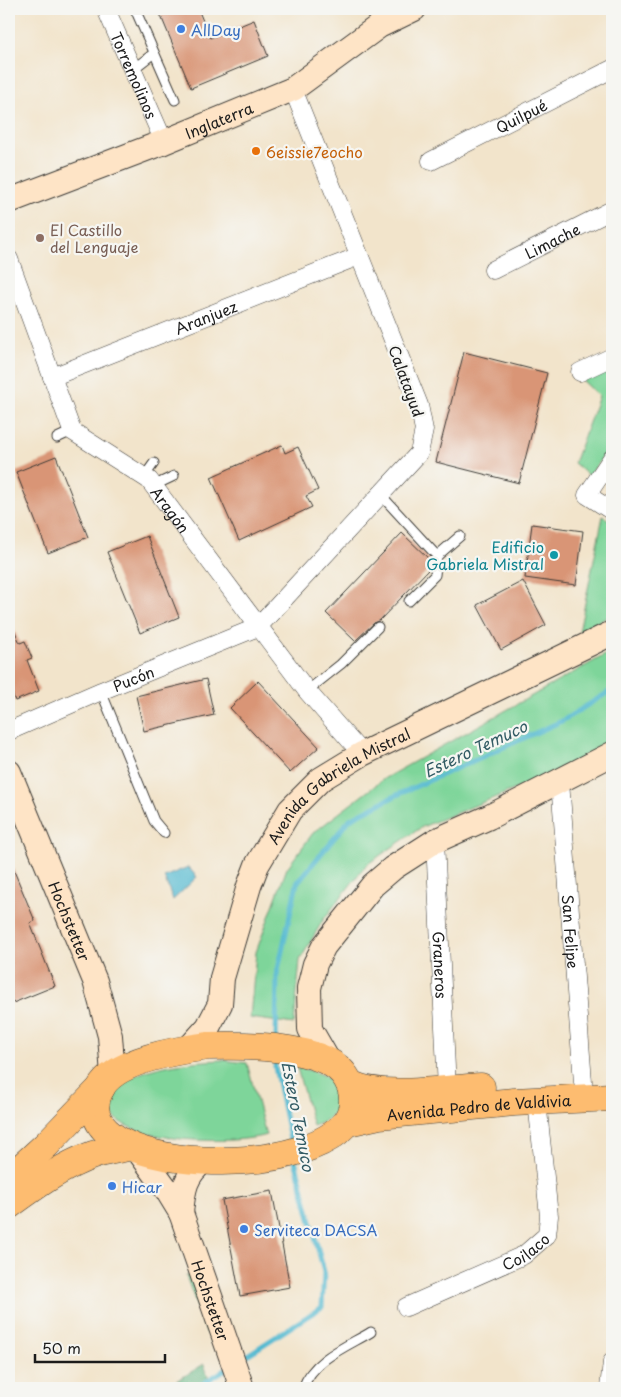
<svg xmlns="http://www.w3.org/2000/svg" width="621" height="1397" font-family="'Playpen Sans',sans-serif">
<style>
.green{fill:#7ed59a;stroke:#4d785b}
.forest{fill:#66b682;stroke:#41694f}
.water{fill:#52b9d0;stroke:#376a76}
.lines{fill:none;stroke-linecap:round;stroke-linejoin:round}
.stream{stroke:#52b9d0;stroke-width:5}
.building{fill:#d99576}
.lane-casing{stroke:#3c3a36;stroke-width:11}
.street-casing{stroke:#3c3a36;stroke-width:19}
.secondary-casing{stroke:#3c3a36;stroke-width:26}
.primary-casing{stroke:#3c3a36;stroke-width:29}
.lane{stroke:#fff;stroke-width:9}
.street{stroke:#fff;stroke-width:18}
.secondary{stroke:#fee4c6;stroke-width:24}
.primary{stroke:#fdbc70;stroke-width:28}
.shop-dot{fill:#3f7fe0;stroke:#f6f6f2;stroke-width:2}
.food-dot{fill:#e8710a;stroke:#f6f6f2;stroke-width:2}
.education-dot{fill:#8d6e63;stroke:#f6f6f2;stroke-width:2}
.culture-dot{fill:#0f9aa8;stroke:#f6f6f2;stroke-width:2}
.labels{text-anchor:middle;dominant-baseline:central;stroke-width:4.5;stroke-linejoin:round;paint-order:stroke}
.shop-label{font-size:15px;fill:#366cbe;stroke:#f6f6f2;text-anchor:start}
.street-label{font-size:15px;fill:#1c1c1c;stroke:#f6f6f2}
.food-label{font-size:15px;fill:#c56008;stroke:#f6f6f2;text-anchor:start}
.education-label{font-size:15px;fill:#785e54;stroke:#f6f6f2;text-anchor:start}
.culture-label{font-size:15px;fill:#0d838f;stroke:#f6f6f2;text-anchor:end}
.water-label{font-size:16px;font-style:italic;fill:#325b64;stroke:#f6f6f2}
</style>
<rect width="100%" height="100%" fill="#f6f6f2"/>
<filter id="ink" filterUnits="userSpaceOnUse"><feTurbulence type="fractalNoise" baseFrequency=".02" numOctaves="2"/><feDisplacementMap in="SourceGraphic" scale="10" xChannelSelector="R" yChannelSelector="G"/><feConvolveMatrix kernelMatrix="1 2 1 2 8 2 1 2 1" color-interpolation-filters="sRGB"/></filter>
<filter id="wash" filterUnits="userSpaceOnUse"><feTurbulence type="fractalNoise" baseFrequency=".0096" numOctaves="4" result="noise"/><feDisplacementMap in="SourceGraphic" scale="20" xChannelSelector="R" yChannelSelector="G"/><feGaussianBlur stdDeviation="1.12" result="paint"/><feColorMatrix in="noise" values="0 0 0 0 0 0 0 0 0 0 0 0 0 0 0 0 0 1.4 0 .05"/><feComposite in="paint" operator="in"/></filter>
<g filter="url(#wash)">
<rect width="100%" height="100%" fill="#f2e4cb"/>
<g class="green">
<polygon points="612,367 612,444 589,476 574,463 599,396 582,380"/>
<polygon points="603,516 612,522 612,615 579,632"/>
<polygon points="612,651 612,743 560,771 422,827 366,865 323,920 300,960 294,1024 250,1018 256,952 287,868 313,833 385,778"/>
<path d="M222,1060L247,1063L266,1135C235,1145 136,1143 113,1116C110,1113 109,1106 107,1102C124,1065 186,1062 222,1060Z"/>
<path d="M297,1068C316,1071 326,1075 340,1088C341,1108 332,1120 313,1126Z"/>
<polygon points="193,1274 218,1347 206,1331 186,1276"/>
</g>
<polygon class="forest" points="204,1364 212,1388 165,1388"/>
<polygon class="water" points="188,867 197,877 173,900 164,877"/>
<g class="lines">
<g class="stream">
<polyline points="276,1041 277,974 297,883 350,819 397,795 562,721 612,690"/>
<polyline points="276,1057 275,1067 291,1144"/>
<polyline points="238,1361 322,1307 324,1272 295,1160"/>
<polyline points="196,1388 229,1367"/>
</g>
</g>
<g id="blocks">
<g class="building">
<polygon points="158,9 198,9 210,38 254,20 268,56 191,88"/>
<polygon points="464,352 547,373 519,483 436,462"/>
<polygon points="282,445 285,453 298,447 318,490 306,496 312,507 239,541 211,477"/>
<polygon points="56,456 88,537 48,553 16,472"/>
<polygon points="532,524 583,531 576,585 525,578"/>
<polygon points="402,533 430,560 429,569 379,621 374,623 355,641 326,613"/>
<polygon points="147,536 179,617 140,633 107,552"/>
<polygon points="523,581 546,625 501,650 477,605"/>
<polygon points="9,618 20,643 25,641 32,658 27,660 39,691 15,701 9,685"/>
<polygon points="206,679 214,715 144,731 136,696"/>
<polygon points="258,681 319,747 290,773 230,708"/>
<polygon points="9,859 35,921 30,923 55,986 13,1003 9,994"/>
<polygon points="272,1191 290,1287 240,1296 222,1200"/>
</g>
</g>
</g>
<g filter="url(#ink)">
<use href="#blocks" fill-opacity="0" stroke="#3c3a36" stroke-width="1"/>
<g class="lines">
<g class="lane-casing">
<g id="lane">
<polyline points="135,9 175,100"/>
<polyline points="132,70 154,53"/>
<polyline points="57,438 72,431"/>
<polyline points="144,477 154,463"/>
<polyline points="153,486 174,476"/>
<polyline points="380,494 437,556"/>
<polyline points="409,601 435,575 437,556 460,536"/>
<polyline points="101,691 154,821 164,833"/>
<polyline points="307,691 341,664 378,627"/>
<path d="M303,1388C313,1359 346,1347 371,1332"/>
</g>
</g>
<g class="street-casing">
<g id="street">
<path id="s1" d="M106,9L164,142"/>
<path id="s2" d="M431,161L612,69"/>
<path id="s3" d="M9,259L72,431L149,480L307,691L362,754"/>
<path id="s4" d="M493,270L612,210"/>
<polyline points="580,372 612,357"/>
<path id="s5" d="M52,377L359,256"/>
<polyline points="612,458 587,495 612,511"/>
<path id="s6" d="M9,731L101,691L258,627L419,453L424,430L419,405L293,89"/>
<path id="s7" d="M560,782L583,1082"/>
<path id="s8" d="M435,841L447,1089"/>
<path id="s9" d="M406,1307L524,1255L547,1235L549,1216L537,1101"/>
<polyline points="609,1388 612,1362"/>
</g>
</g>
<g class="secondary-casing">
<g id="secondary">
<path id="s10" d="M9,201L164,142L293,89L379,26L414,9"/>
<path id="s11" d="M9,772L95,981L110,1036L113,1075"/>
<path id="s12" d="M189,1048L208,1027L220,1004L222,978L249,886L257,865L290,810L321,779L362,754L612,633"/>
<polyline points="329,1062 310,1029 309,988 315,964 324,946 373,885 393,868 435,841 489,817 612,754"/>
<path id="s13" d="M137,1149L167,1190L181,1213L242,1388"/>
<path d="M181,1213C183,1191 185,1174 204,1161"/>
</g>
</g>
<g class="primary-casing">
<g id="primary">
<path d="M209,1046C244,1045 319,1045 343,1073C351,1083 355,1096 352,1109C335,1185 56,1177 100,1089C115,1060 179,1050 209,1046Z"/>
<path d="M350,1084C381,1100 445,1089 481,1087"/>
<path id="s14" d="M348,1122L379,1115L514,1102L612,1097"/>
<polyline points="9,1179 45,1146 101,1088"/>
<path d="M9,1205C35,1186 62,1166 93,1155C104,1151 116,1150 127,1147"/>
</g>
</g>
<use href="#lane" class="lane"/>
<use href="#street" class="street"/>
<use href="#secondary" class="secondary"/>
<use href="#primary" class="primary"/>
</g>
</g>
<g class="shop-dot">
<circle cx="181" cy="29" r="5"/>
<circle cx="112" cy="1186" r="5"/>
<circle cx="244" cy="1229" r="5"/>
</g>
<circle class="food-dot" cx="256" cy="151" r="5"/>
<circle class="education-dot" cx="40" cy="238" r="5"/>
<circle class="culture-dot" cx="554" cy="555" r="5"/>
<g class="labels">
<g class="shop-label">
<text x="191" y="29">AllDay</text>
<text x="122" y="1186">Hicar</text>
<text x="254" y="1229">Serviteca DACSA</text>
</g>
<g class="street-label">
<text stroke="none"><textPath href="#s1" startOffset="72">Torremolinos</textPath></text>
<text stroke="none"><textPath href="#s2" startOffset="101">Quilpué</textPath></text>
<text stroke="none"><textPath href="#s10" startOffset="225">Inglaterra</textPath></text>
<text stroke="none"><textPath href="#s4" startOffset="66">Limache</textPath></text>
<text stroke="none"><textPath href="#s5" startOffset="165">Aranjuez</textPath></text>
<text transform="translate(407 381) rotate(70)">Calatayud</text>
<text stroke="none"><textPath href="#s3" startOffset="311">Aragón</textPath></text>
<text stroke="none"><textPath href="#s6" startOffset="135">Pucón</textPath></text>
<text stroke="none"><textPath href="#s12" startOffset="316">Avenida Gabriela Mistral</textPath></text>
<text stroke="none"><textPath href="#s11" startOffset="161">Hochstetter</textPath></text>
<text stroke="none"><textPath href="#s7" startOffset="150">San Felipe</textPath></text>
<text stroke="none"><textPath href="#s8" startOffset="124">Graneros</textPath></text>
<text stroke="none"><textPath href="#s14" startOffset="132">Avenida Pedro de Valdivia</textPath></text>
<text stroke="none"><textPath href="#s9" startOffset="132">Coilaco</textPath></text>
<text stroke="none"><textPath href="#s13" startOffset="170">Hochstetter</textPath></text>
</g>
<g class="food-label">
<text x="266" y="151">6eissie7eocho</text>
</g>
<g class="education-label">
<text x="50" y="229">El Castillo<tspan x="50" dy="17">del Lenguaje</tspan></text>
</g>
<g class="culture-label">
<text x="544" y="546">Edificio<tspan x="544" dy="17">Gabriela Mistral</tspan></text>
</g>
<g class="water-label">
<text transform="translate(475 748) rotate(-25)">Estero Temuco</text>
<text transform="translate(299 1116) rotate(79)">Estero Temuco</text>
</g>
</g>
<rect width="621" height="1397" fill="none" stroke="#f6f6f2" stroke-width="30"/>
<path d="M35 1354v8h130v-8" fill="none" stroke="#1c1c1c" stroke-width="2.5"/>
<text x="42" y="1354" font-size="15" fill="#1c1c1c" stroke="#f6f6f2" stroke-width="4" paint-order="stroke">50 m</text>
</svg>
